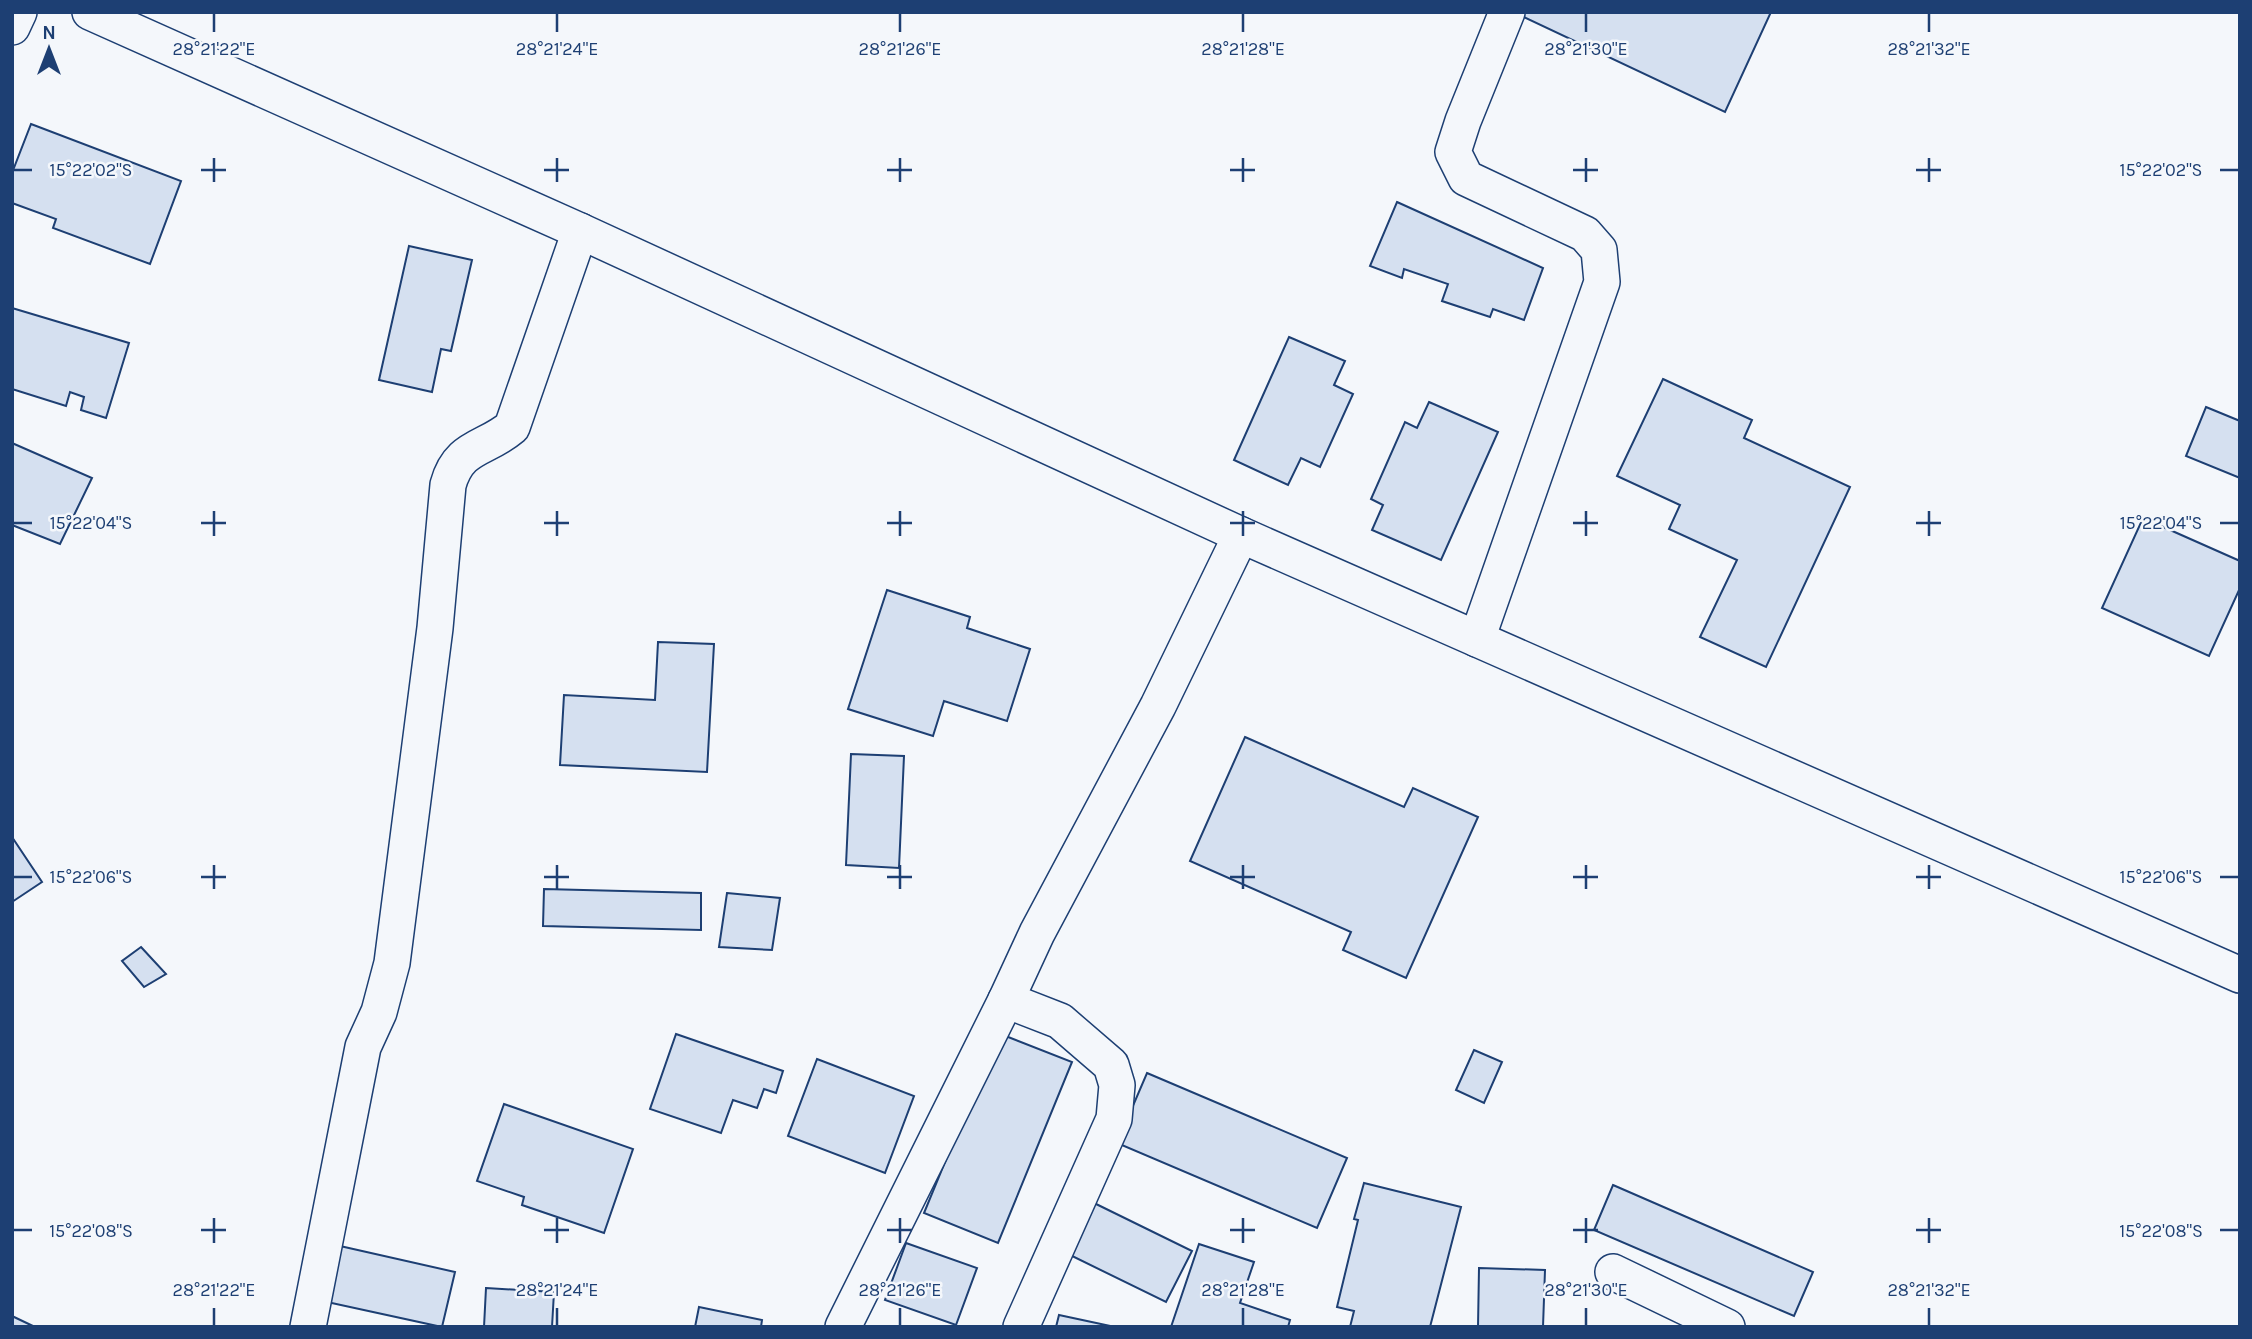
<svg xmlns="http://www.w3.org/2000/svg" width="2252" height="1339" font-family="Karla,sans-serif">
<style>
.building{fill:#d5e0f0;stroke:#1d3f73;stroke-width:2}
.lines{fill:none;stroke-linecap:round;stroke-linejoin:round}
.minor-casing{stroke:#1d3f73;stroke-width:38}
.minor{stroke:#f4f7fb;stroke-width:35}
.ticks{fill:none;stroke:#1d3f73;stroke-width:2.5}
.ticks-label{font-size:18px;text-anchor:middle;fill:#1d3f73;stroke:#f4f7fb;stroke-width:5;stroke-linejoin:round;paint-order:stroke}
</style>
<rect width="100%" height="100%" fill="#f4f7fb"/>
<g class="building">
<polygon points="1513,12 1771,12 1725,112"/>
<polygon points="31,124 181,181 150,264 53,228 56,219 12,203 12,173"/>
<polygon points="1397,202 1543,268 1524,320 1493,309 1490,317 1442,301 1448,284 1404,269 1402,278 1370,266"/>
<polygon points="409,246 472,260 451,351 441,349 432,392 379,380"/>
<polygon points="12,308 129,343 106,418 81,410 84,397 70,392 66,406 12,389"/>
<polygon points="1289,337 1345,361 1334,385 1353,394 1320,467 1301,458 1288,485 1234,460"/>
<polygon points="1663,379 1752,420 1744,438 1850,487 1766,667 1700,637 1737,560 1669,529 1680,505 1617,476"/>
<polygon points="1429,402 1498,432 1441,560 1372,530 1383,505 1371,499 1405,422 1417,428"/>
<polygon points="2206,407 2240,421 2240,478 2186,456"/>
<polygon points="12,443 92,478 60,544 12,525"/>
<polygon points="2143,518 2240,561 2240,588 2209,656 2102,608"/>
<polygon points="887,590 970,617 967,628 1030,649 1007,721 944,701 933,736 848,709"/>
<polygon points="658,642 714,644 707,772 560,765 564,695 655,700"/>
<polygon points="1245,737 1404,807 1413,788 1478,817 1406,978 1343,950 1351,932 1190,861"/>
<polygon points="851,754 904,756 899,868 846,865"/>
<polygon points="12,837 42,882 12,902"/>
<polygon points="544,889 701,893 701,930 543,926"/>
<polygon points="727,893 780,898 772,950 719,947"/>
<polygon points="141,947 166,974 144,987 122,961"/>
<polygon points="998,1033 1072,1062 998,1243 924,1213"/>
<polygon points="676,1034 783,1071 776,1093 764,1089 757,1108 733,1100 721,1133 650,1109"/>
<polygon points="1474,1050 1502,1062 1484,1103 1456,1090"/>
<polygon points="817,1059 914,1096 885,1173 788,1136"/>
<polygon points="1147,1073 1347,1158 1317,1228 1117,1143"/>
<polygon points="504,1104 633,1149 604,1233 522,1205 524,1197 477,1181"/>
<polygon points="1364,1183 1461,1207 1430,1327 1350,1327 1354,1311 1337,1307 1358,1220 1354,1219"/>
<polygon points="1613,1185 1813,1272 1794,1316 1594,1230"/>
<polygon points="1092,1202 1192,1251 1166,1302 1066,1253"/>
<polygon points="906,1243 977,1268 956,1325 885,1300"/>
<polygon points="1199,1244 1254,1262 1240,1303 1290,1320 1288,1327 1171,1327"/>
<polygon points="340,1246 455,1272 442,1327 327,1302"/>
<polygon points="1479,1268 1545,1270 1543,1327 1478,1327"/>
<polygon points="486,1288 554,1292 552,1327 484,1327"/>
<polygon points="699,1307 762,1320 761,1327 695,1327"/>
<polygon points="1059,1315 1115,1327 1056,1327"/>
<polygon points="12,1316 35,1327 12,1327"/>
</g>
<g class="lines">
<g class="minor-casing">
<g id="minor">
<polyline points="90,12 580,231 1241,535 2240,975"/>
<polyline points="12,27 19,12"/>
<polyline points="1477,639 1602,282 1599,250 1585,234 1466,178 1453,152 1463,121 1507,12"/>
<polyline points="1613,1272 1727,1327"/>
<path d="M308,1327L363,1047L379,1012L392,963L435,628L448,485C459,445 485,450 512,427L580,231"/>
<polyline points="843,1327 1006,1000"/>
<polyline points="1021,1327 1114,1119 1117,1085 1111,1065 1060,1021 1006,1000 1037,933 1158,706 1241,535"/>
</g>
</g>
<use href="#minor" class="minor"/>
</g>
<path class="ticks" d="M214,14V32M557,14V32M900,14V32M1243,14V32M1586,14V32M1929,14V32M214,158V182M557,158V182M900,158V182M1243,158V182M1586,158V182M1929,158V182M14,170H32M201,170H226M544,170H569M887,170H912M1230,170H1255M1573,170H1598M1916,170H1941M2220,170H2238M214,511V536M557,511V536M900,511V536M1243,511V536M1586,511V536M1929,511V536M14,523H32M201,523H226M544,523H569M887,523H912M1230,523H1255M1573,523H1598M1916,523H1941M2220,523H2238M214,865V889M557,865V889M900,865V889M1243,865V889M1586,865V889M1929,865V889M14,877H32M201,877H226M544,877H569M887,877H912M1230,877H1255M1573,877H1598M1916,877H1941M2220,877H2238M214,1218V1243M557,1218V1243M900,1218V1243M1243,1218V1243M1586,1218V1243M1929,1218V1243M14,1230H32M201,1230H226M544,1230H569M887,1230H912M1230,1230H1255M1573,1230H1598M1916,1230H1941M2220,1230H2238M214,1308V1325M557,1308V1325M900,1308V1325M1243,1308V1325M1586,1308V1325M1929,1308V1325"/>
<g class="ticks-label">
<text x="214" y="55">28°21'22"E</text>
<text x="557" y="55">28°21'24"E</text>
<text x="900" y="55">28°21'26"E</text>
<text x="1243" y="55">28°21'28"E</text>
<text x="1586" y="55">28°21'30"E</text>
<text x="1929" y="55">28°21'32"E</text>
<text x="91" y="176">15°22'02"S</text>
<text x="2161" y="176">15°22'02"S</text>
<text x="91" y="529">15°22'04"S</text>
<text x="2161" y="529">15°22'04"S</text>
<text x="91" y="883">15°22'06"S</text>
<text x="2161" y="883">15°22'06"S</text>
<text x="91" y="1237">15°22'08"S</text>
<text x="2161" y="1237">15°22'08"S</text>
<text x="214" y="1296">28°21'22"E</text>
<text x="557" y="1296">28°21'24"E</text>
<text x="900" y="1296">28°21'26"E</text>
<text x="1243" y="1296">28°21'28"E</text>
<text x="1586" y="1296">28°21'30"E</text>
<text x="1929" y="1296">28°21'32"E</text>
</g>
<rect width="2252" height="1339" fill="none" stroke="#1d3f73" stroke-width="28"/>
<g transform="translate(49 49)" stroke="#f4f7fb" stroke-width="5" paint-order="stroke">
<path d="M0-5L12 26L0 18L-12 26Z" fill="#1d3f73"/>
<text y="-10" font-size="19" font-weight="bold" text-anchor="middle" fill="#1d3f73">N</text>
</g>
</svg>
